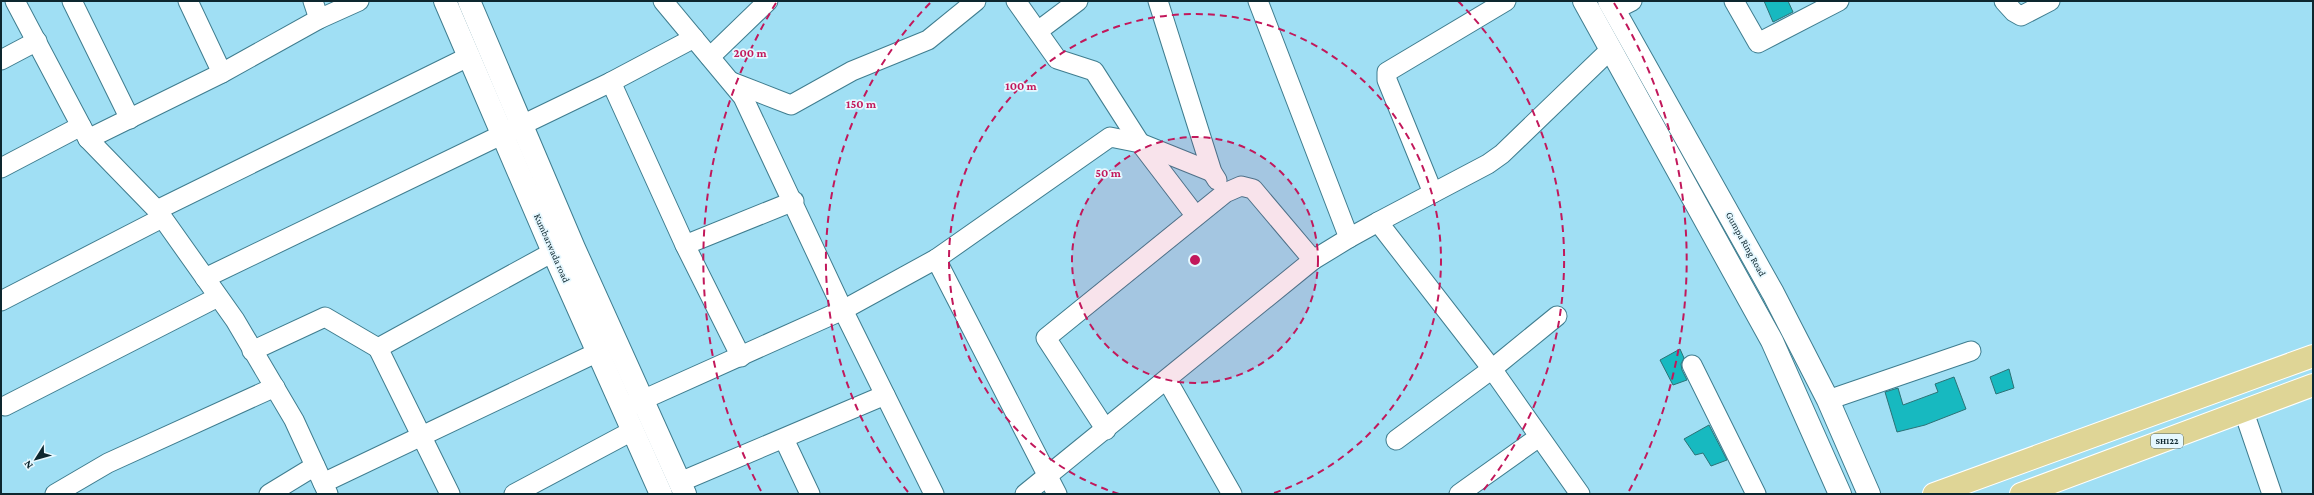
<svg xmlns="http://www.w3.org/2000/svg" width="2314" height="495" font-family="'Crimson Pro',serif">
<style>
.building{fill:#17b9c0;stroke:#2b7276}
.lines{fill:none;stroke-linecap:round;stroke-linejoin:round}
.street-casing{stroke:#3f7d8f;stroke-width:21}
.secondary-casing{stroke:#3f7d8f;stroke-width:24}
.primary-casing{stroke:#fff;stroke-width:24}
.street{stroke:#fff;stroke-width:19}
.secondary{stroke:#fff;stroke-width:22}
.primary{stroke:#dfd596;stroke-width:22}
.ring{fill:none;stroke:#c2185b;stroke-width:2;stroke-dasharray:7 5}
.labels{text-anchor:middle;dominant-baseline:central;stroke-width:3.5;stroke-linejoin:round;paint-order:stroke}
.shield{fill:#e6f8ff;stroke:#4e666d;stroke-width:1}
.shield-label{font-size:9px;font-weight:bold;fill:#0d272f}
.street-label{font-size:10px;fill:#0d272f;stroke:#e6f8ff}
.centre{fill:#c2185b;stroke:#e6f8ff;stroke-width:2}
.ring-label{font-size:12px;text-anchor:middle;font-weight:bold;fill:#c2185b;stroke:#e6f8ff;stroke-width:3.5;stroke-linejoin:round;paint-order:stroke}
</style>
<rect width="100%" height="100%" fill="#a0dff4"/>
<g class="building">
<polygon points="1764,1 1788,1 1793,12 1773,22"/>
<polygon points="1680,349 1684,358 1681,364 1682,370 1687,380 1673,385 1660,360"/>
<polygon points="2009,369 2014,388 1996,394 1990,377"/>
<polygon points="1954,377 1966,409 1925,425 1897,432 1885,392 1898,388 1903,405 1938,392 1935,384"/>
<polygon points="1709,425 1727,460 1711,466 1703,453 1695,455 1684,439"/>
</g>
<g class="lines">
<g class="street-casing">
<g id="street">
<polyline points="15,1 88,139 157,210 235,320 294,420 328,494"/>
<polyline points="72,1 130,119"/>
<polyline points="188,1 222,73"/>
<polyline points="313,1 319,19"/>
<polyline points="663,1 743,97 843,310 934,494"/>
<polyline points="1016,1 1057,59 1094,71 1140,143 1195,215"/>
<polyline points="1158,1 1212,172 1217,180"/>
<polyline points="1734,1 1758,43 1839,1"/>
<polyline points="2004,1 2014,12 2021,16 2050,1"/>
<polyline points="1614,10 1632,1"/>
<polyline points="1038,31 1078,1"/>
<polyline points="710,57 768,1"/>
<polyline points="1,60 37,41"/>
<polyline points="611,82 685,245 741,357"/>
<polyline points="732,82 791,105 852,71 928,40 976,1"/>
<polyline points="88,139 222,73 319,19 359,1"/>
<polyline points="1,168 81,126"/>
<polyline points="1433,193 1387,80 1387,72 1506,1"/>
<polyline points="157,210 470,56"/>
<polyline points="1378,222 1488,164 1502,154 1611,49"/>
<polyline points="1349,238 1378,222 1492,369 1580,494"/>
<polyline points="685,245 794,201"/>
<polyline points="936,259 1057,494"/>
<polyline points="205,278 611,82 694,38"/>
<polyline points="1,301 162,218"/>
<polyline points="378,348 450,494"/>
<polyline points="252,351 325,317 378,348 553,252"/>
<polyline points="1692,365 1756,494"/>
<polyline points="1167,380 1232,494"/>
<polyline points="1828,400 1971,351"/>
<polyline points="5,406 218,297"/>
<polyline points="629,406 843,310 936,259 1110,137 1140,143 1212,172"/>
<polyline points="2244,412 2272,494"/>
<polyline points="1106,430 1046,338 1225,193 1241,186 1253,189 1313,260"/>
<polyline points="784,439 810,494"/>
<polyline points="1396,440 1492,369 1557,316"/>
<polyline points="680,482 885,395"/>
<polyline points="323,483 598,352"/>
<polyline points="55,494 108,463 275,387"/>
<polyline points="269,494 315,466"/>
<polyline points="514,494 632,431"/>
<polyline points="1025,494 1313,260 1349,238 1258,1"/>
<polyline points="1459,494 1539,437"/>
</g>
</g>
<g class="secondary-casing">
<g id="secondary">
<polyline points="445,1 553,252 661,494"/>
<polyline points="469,1 574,248 685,494"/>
<polyline points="1584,1 1772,341 1840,494"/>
<polyline points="1609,1 1773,293 1828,400 1869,494"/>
</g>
</g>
<g class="primary-casing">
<g id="primary">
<polyline points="1934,494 2313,356"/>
<polyline points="2021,494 2313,385"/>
</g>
</g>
<use href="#street" class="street"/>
<use href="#secondary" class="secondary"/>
<use href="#primary" class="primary"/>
</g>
<circle cx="1195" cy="260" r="123" fill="#c2185b" fill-opacity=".12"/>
<g class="ring">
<circle cx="1195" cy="260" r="123"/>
<path d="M1119 494A246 246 0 1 1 1271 494"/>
<path d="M908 492A369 369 0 0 1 932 1M1458 1A369 369 0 0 1 1482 492"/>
<path d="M761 491A491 491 0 0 1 776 3M1614 3A491 491 0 0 1 1629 491"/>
</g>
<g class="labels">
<rect class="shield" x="2151" y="434" width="32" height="14" rx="3"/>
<g class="shield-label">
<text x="2167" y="441">SH122</text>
</g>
<g class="street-label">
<text transform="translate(1746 244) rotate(61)">Gumpa Ring Road</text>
<text transform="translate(552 248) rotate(66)">Kumbarwada road</text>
</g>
</g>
<circle cx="1195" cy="260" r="6" class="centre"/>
<g class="ring-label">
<text x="750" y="57">200 m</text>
<text x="1021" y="90">100 m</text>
<text x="861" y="108">150 m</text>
<text x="1108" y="177">50 m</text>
</g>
<rect width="2314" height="495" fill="none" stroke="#0d272f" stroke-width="4"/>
<g transform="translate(36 459) rotate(233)" stroke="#e6f8ff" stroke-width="3" paint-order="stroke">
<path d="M0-3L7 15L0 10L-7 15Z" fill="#0d272f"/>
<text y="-6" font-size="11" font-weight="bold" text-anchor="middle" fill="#0d272f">N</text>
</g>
</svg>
